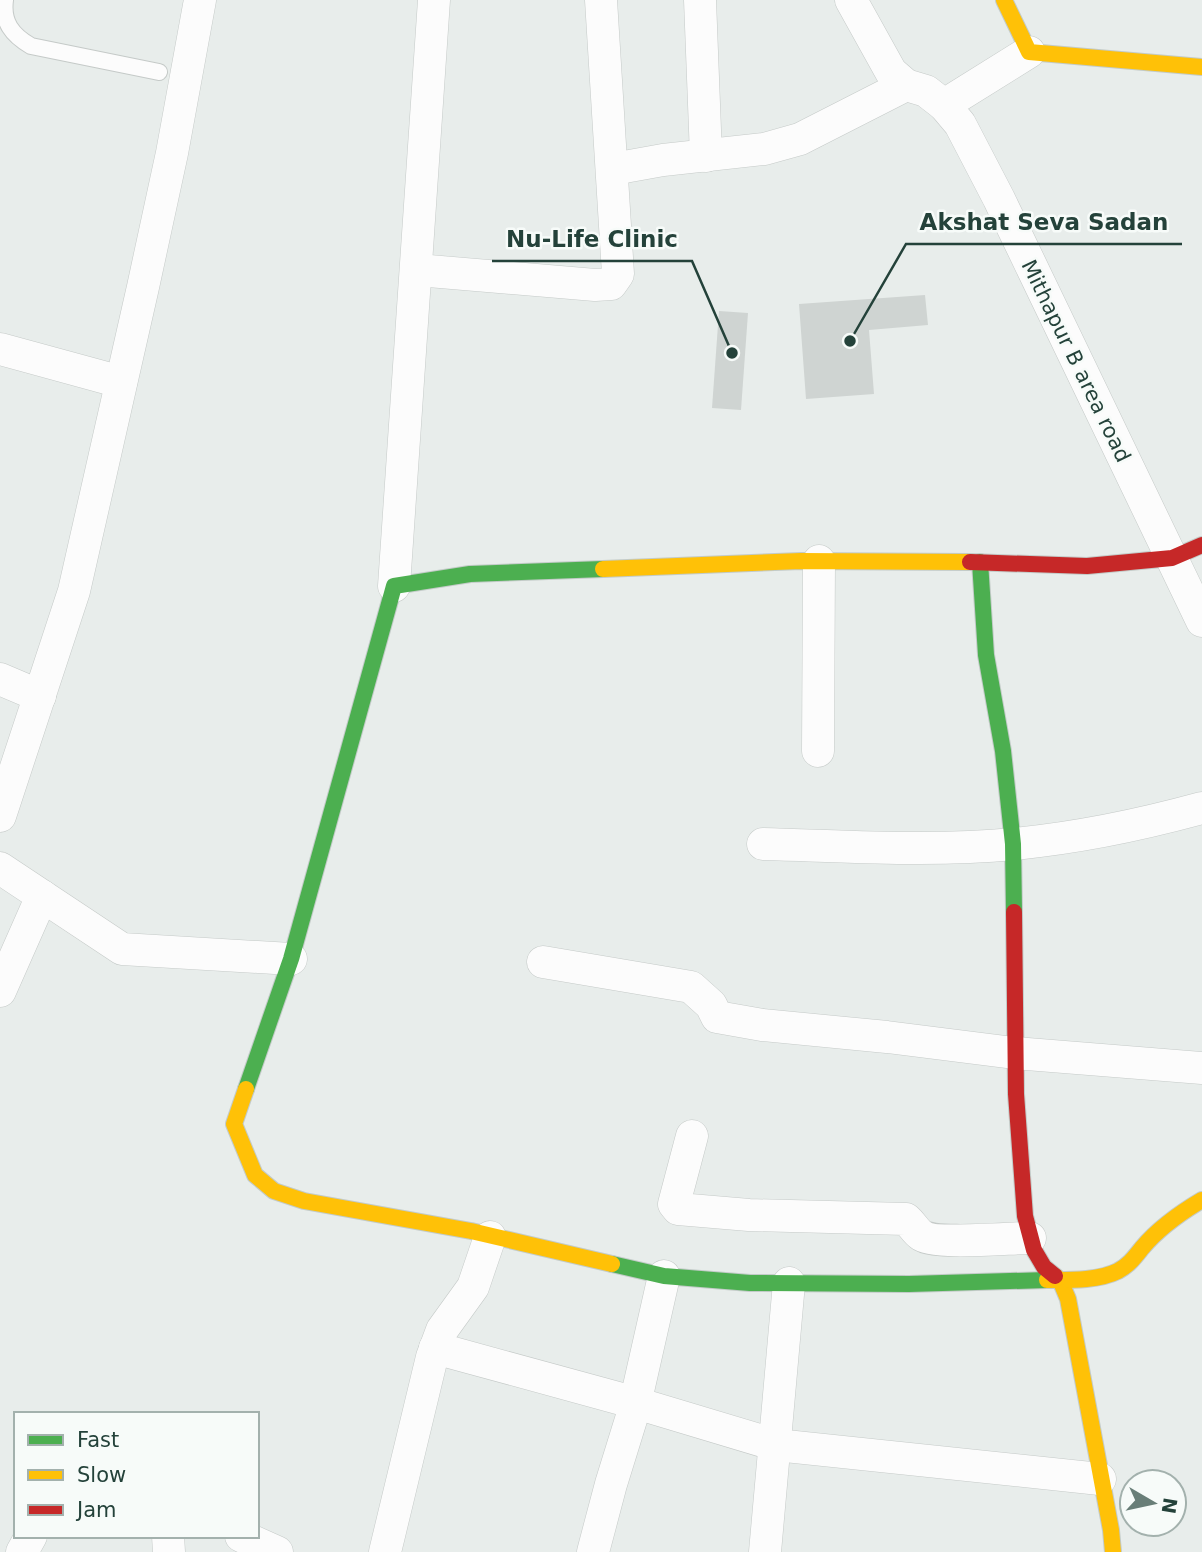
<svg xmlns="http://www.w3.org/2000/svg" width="1202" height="1552" font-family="'DejaVu Sans',sans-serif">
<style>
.building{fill:#cfd4d2}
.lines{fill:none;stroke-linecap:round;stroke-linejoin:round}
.lane-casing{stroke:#c5cac8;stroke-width:18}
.street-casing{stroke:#c5cac8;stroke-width:33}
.fast-casing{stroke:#c3cbc8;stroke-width:18}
.slow-casing{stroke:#c3cbc8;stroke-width:18}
.jam-casing{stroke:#c3cbc8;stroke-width:18}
.lane{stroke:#fcfcfc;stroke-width:16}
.street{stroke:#fcfcfc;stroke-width:32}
.fast{stroke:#4caf50;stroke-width:16}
.slow{stroke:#ffc107;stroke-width:16}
.jam{stroke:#c62828;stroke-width:16}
.labels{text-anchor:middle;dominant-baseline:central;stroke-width:5;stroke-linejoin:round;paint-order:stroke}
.street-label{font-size:21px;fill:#24423a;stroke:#f7fbf9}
.leader{fill:none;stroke:#24423a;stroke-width:2.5}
.callout-dot{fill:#24423a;stroke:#f7fbf9;stroke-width:2.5}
.callout-label{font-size:23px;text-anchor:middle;font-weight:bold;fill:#24423a;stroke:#f7fbf9;stroke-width:5;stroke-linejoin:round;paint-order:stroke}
</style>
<rect width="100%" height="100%" fill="#e8edeb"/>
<g class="building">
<polygon points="925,295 928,325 869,330 874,394 806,399 799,304"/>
<polygon points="719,311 748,313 741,410 712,408"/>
</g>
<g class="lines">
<g class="lane-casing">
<path id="lane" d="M5,0C2,22 12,35 31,46L159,72"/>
</g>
<g class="street-casing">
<g id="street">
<polyline points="700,0 706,156"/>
<polyline points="851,0 891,72 906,85 926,91 944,105 1029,52"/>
<polyline points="944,105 960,124 999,199 1202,621"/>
<polyline points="613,169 663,160 764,149 800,139 906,85"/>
<polyline points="417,270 595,285 611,284 618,274 601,0"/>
<polyline points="0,349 121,382"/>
<polyline points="394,586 434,0"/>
<polyline points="0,679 40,696"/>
<polyline points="818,751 819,561"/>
<polyline points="0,816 74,591 143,287 172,153 200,0"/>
<path d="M763,844C846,846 931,852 1014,844C1077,838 1140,825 1202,808"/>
<polyline points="0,868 122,949 291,959"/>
<polyline points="543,962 691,987 711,1005 717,1017 762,1025 887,1037 1014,1053 1202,1068"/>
<polyline points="0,991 42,896"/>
<path d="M692,1136L674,1204L678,1209L749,1215L906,1219C912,1224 915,1231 921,1235C933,1245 1010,1238 1030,1238"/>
<polyline points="435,1348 636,1403 776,1445 1100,1479"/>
<polyline points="168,1536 169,1552"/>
<polyline points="241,1536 277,1552"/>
<polyline points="22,1552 31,1536"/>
<polyline points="385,1552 432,1357 442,1330 473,1287 490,1237"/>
<polyline points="593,1552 611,1484 633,1413 664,1276"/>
<polyline points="765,1552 789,1283"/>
</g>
</g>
<g class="fast-casing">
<g id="fast">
<polyline points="980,562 986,655 1003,751 1013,844 1014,912"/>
<polyline points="246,1089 291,959 394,586 470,574 603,569"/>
<polyline points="612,1264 664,1276 750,1283 909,1284 1047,1280"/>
</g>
</g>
<g class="slow-casing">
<g id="slow">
<polyline points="1004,0 1029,52 1202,67"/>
<polyline points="603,569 801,561 970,562"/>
<polyline points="246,1089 234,1124 255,1175 274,1191 304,1201 471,1231 612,1264"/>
<polyline points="1055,1276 1060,1280 1068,1299 1111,1530 1113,1552"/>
<path d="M1047,1280C1069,1280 1098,1281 1118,1271C1129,1265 1134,1258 1142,1248C1158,1229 1180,1213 1202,1200"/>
</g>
</g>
<g class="jam-casing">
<g id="jam">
<polyline points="970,562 1087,566 1172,558 1202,545"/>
<polyline points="1014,912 1016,1094 1025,1216 1034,1250 1044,1267 1055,1276"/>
</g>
</g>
<use href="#lane" class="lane"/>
<use href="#street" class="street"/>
<use href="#fast" class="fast"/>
<use href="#slow" class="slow"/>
<use href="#jam" class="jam"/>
</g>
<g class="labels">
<g class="street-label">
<text transform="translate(1076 361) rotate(64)">Mithapur B area road</text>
</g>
</g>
<path class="leader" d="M850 341L906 244H1182M732 353L692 261H492"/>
<g class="callout-dot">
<circle cx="850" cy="341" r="7"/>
<circle cx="732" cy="353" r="7"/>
</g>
<g class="callout-label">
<text x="1044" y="230">Akshat Seva Sadan</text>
<text x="592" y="247">Nu-Life Clinic</text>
</g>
<rect x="14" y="1412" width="245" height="126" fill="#f7fbf9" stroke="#a3b1ad" stroke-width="2"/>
<rect x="28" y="1435" width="35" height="10" fill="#4caf50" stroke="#a3b1ad" stroke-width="2"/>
<text x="77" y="1447" font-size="21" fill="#24423a">Fast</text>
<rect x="28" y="1470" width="35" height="10" fill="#ffc107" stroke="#a3b1ad" stroke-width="2"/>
<text x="77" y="1482" font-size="21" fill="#24423a">Slow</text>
<rect x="28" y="1505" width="35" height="10" fill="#c62828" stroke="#a3b1ad" stroke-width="2"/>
<text x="77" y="1517" font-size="21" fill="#24423a">Jam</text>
<g transform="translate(1153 1503) rotate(99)"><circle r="33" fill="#f7fbf9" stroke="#a3b1ad" stroke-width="2"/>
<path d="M0-5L12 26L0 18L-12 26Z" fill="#697e78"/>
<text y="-10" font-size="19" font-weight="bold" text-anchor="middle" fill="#24423a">N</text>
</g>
</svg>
